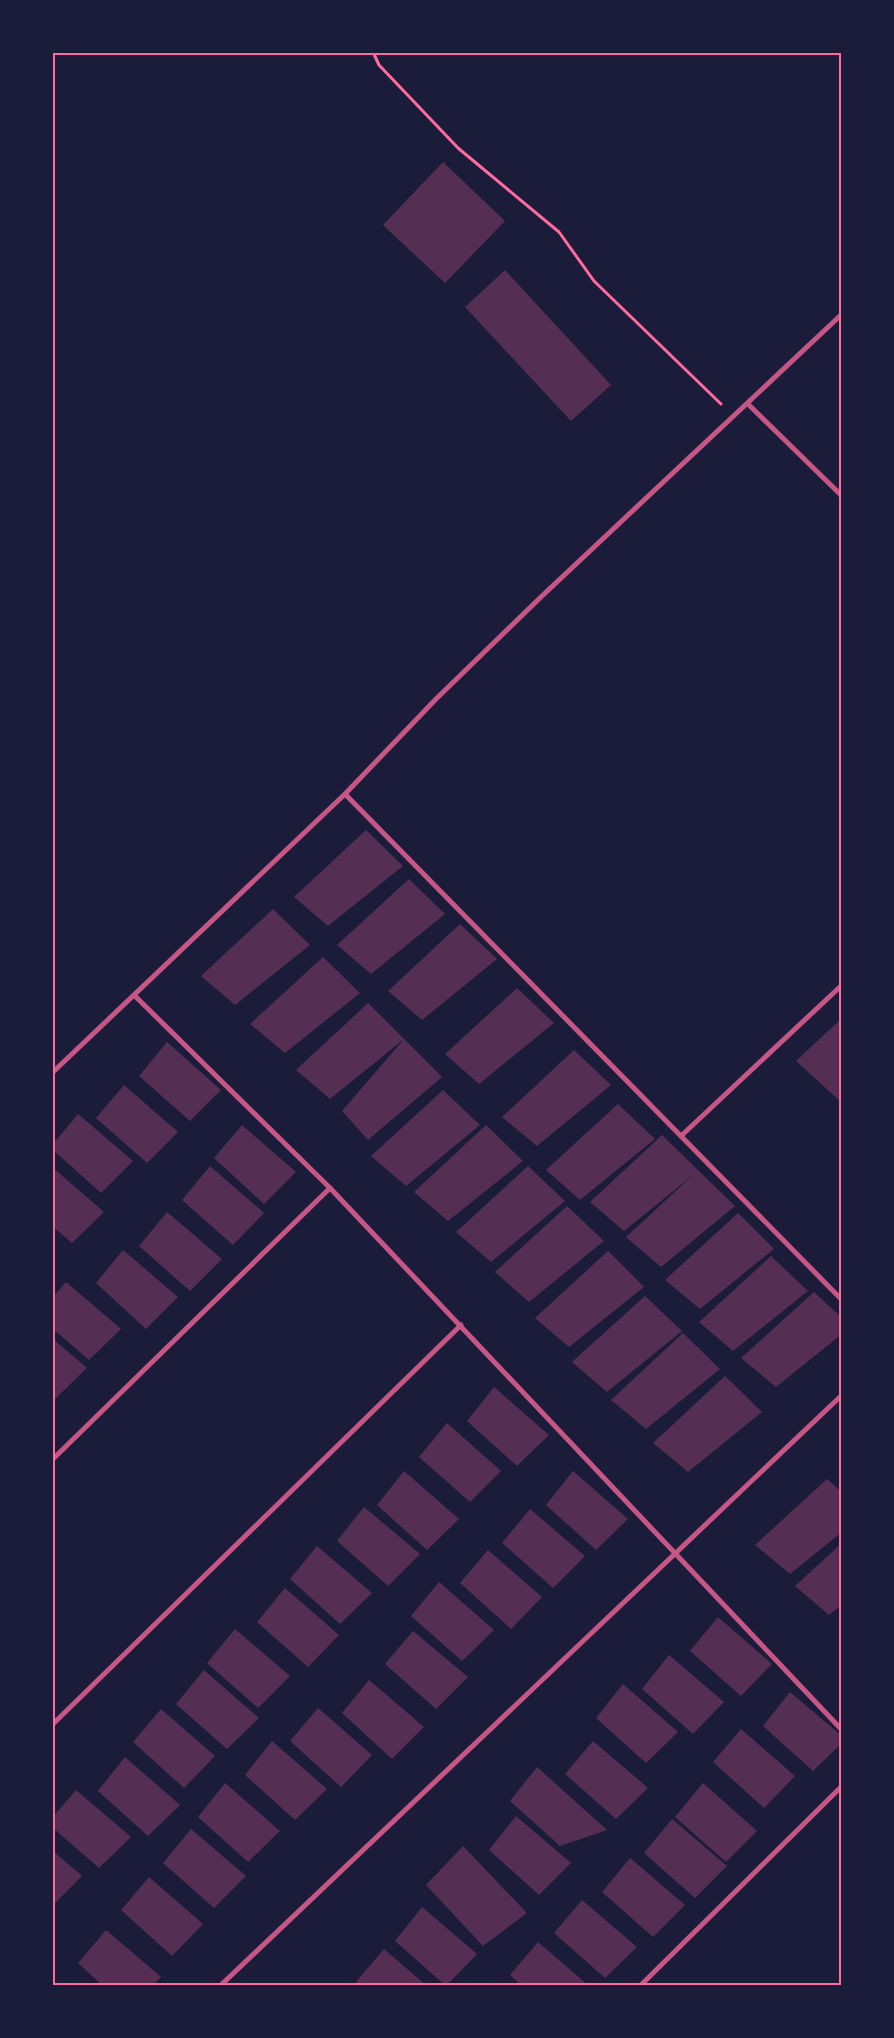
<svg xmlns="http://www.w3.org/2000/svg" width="894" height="2038" font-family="Montserrat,sans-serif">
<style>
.building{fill:#542f53}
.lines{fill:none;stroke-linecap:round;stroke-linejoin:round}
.path{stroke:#ff6b9d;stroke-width:3}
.minor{stroke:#c65784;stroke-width:5}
.neatline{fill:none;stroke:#ff6b9d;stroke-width:2}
</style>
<rect width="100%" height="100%" fill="#1b1b3a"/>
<g class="building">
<polygon points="443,162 505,221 445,283 383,225"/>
<polygon points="505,270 611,385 571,421 465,307"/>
<polygon points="366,830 403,866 328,926 294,897"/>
<polygon points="409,879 445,914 371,974 337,945"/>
<polygon points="273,909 310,945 235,1005 201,976"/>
<polygon points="460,924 497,959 422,1020 388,991"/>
<polygon points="323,957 360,993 285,1053 250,1024"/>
<polygon points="517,988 554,1023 479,1084 445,1054"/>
<polygon points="368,1003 442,1077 368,1140 342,1111 404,1039 330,1099 296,1070"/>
<polygon points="842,1018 842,1103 796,1061"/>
<polygon points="167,1042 221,1090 190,1121 139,1076"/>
<polygon points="574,1050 611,1085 537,1146 502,1117"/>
<polygon points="124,1085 178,1132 147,1163 96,1118"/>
<polygon points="443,1090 480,1125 406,1186 371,1156"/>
<polygon points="618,1104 655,1139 580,1200 546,1170"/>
<polygon points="78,1114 133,1161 101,1193 52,1149 52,1145"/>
<polygon points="242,1125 296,1172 264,1204 214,1158"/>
<polygon points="486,1125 523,1161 448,1221 414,1192"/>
<polygon points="662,1135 735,1206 661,1267 626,1237 693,1175 624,1231 590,1202"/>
<polygon points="210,1166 264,1213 233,1245 182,1200"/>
<polygon points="528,1166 565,1201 491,1262 456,1232"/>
<polygon points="52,1167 104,1212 72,1243 52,1226"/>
<polygon points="567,1206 604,1241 529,1302 495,1272"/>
<polygon points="167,1212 222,1259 190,1291 139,1246"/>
<polygon points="738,1213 774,1249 700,1309 665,1280"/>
<polygon points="123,1250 178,1297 146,1329 96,1283"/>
<polygon points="608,1251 644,1287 569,1347 535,1318"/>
<polygon points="771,1256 808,1291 733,1351 699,1322"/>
<polygon points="66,1282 121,1329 89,1360 52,1328 52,1298"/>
<polygon points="814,1292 842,1318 842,1334 776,1387 741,1358"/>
<polygon points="645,1296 682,1331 607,1392 572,1362"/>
<polygon points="683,1333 720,1369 646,1429 611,1400"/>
<polygon points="52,1338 87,1368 55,1399 52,1397"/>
<polygon points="725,1376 762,1412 688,1472 653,1443"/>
<polygon points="494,1387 549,1435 517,1466 467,1421"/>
<polygon points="447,1423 501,1471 470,1502 419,1457"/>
<polygon points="404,1471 459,1519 427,1550 377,1505"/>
<polygon points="573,1471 628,1519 596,1550 546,1505"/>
<polygon points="827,1479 842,1492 842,1532 790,1574 755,1545"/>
<polygon points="364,1507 420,1554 388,1586 337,1541"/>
<polygon points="530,1509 585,1556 553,1588 502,1543"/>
<polygon points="842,1543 842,1605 829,1615 795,1586"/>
<polygon points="317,1546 372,1593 340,1624 290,1579"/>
<polygon points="488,1550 542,1597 511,1629 460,1583"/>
<polygon points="439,1582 494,1630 462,1661 411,1616"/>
<polygon points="285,1588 339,1635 308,1667 257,1622"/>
<polygon points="718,1617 772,1664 741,1696 690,1651"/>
<polygon points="235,1629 290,1676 258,1708 207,1663"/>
<polygon points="413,1631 468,1677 436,1709 385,1664"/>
<polygon points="669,1655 724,1702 693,1734 642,1689"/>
<polygon points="204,1670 259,1718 227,1749 176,1704"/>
<polygon points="369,1680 424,1727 392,1759 342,1713"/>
<polygon points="623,1684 678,1732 646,1763 596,1718"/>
<polygon points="790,1692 842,1736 842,1743 813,1771 763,1726"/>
<polygon points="318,1708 372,1755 341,1787 290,1741"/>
<polygon points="161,1709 215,1756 184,1788 133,1742"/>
<polygon points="741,1729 795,1776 764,1808 713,1762"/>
<polygon points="272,1741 327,1789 295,1820 245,1775"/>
<polygon points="593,1741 648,1788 616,1819 565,1774"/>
<polygon points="125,1757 180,1805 148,1836 98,1791"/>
<polygon points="537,1767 607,1830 560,1846 510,1801"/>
<polygon points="225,1783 280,1831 248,1862 198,1817"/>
<polygon points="703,1783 757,1831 726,1862 675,1817"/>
<polygon points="76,1790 131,1837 99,1868 52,1827 52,1818"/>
<polygon points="516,1816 571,1863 539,1895 489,1850"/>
<polygon points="672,1819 727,1866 695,1898 644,1853"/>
<polygon points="191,1829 246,1876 214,1908 163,1863"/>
<polygon points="463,1846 527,1913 483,1946 426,1885"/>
<polygon points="52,1850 82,1876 52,1906"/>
<polygon points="630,1858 685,1905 653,1937 602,1892"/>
<polygon points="149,1877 203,1924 172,1956 121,1910"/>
<polygon points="582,1900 637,1947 605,1978 554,1933"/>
<polygon points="422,1907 477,1954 446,1986 395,1941"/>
<polygon points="106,1930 161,1977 152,1986 103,1986 78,1963"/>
<polygon points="538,1942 589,1986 522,1986 510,1975"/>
<polygon points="384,1949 427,1986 360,1986 356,1982"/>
</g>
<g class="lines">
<polyline class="path" points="373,52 379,65 458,148 559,232 594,281 721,404"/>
<g class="minor">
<polyline points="748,404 842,496"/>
<polyline points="345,794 842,1300"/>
<polyline points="135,996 330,1188 842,1730"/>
<polyline points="52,1073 345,794 436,699 542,596 842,314"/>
<polyline points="681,1136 842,985"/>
<polyline points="52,1460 330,1188"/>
<polyline points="52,1725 461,1325"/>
<polyline points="220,1986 842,1395"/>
<polyline points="640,1986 842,1786"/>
</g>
</g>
<rect width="894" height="2038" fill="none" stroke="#1b1b3a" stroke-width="108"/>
<rect x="54" y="54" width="786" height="1930" class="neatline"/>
</svg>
